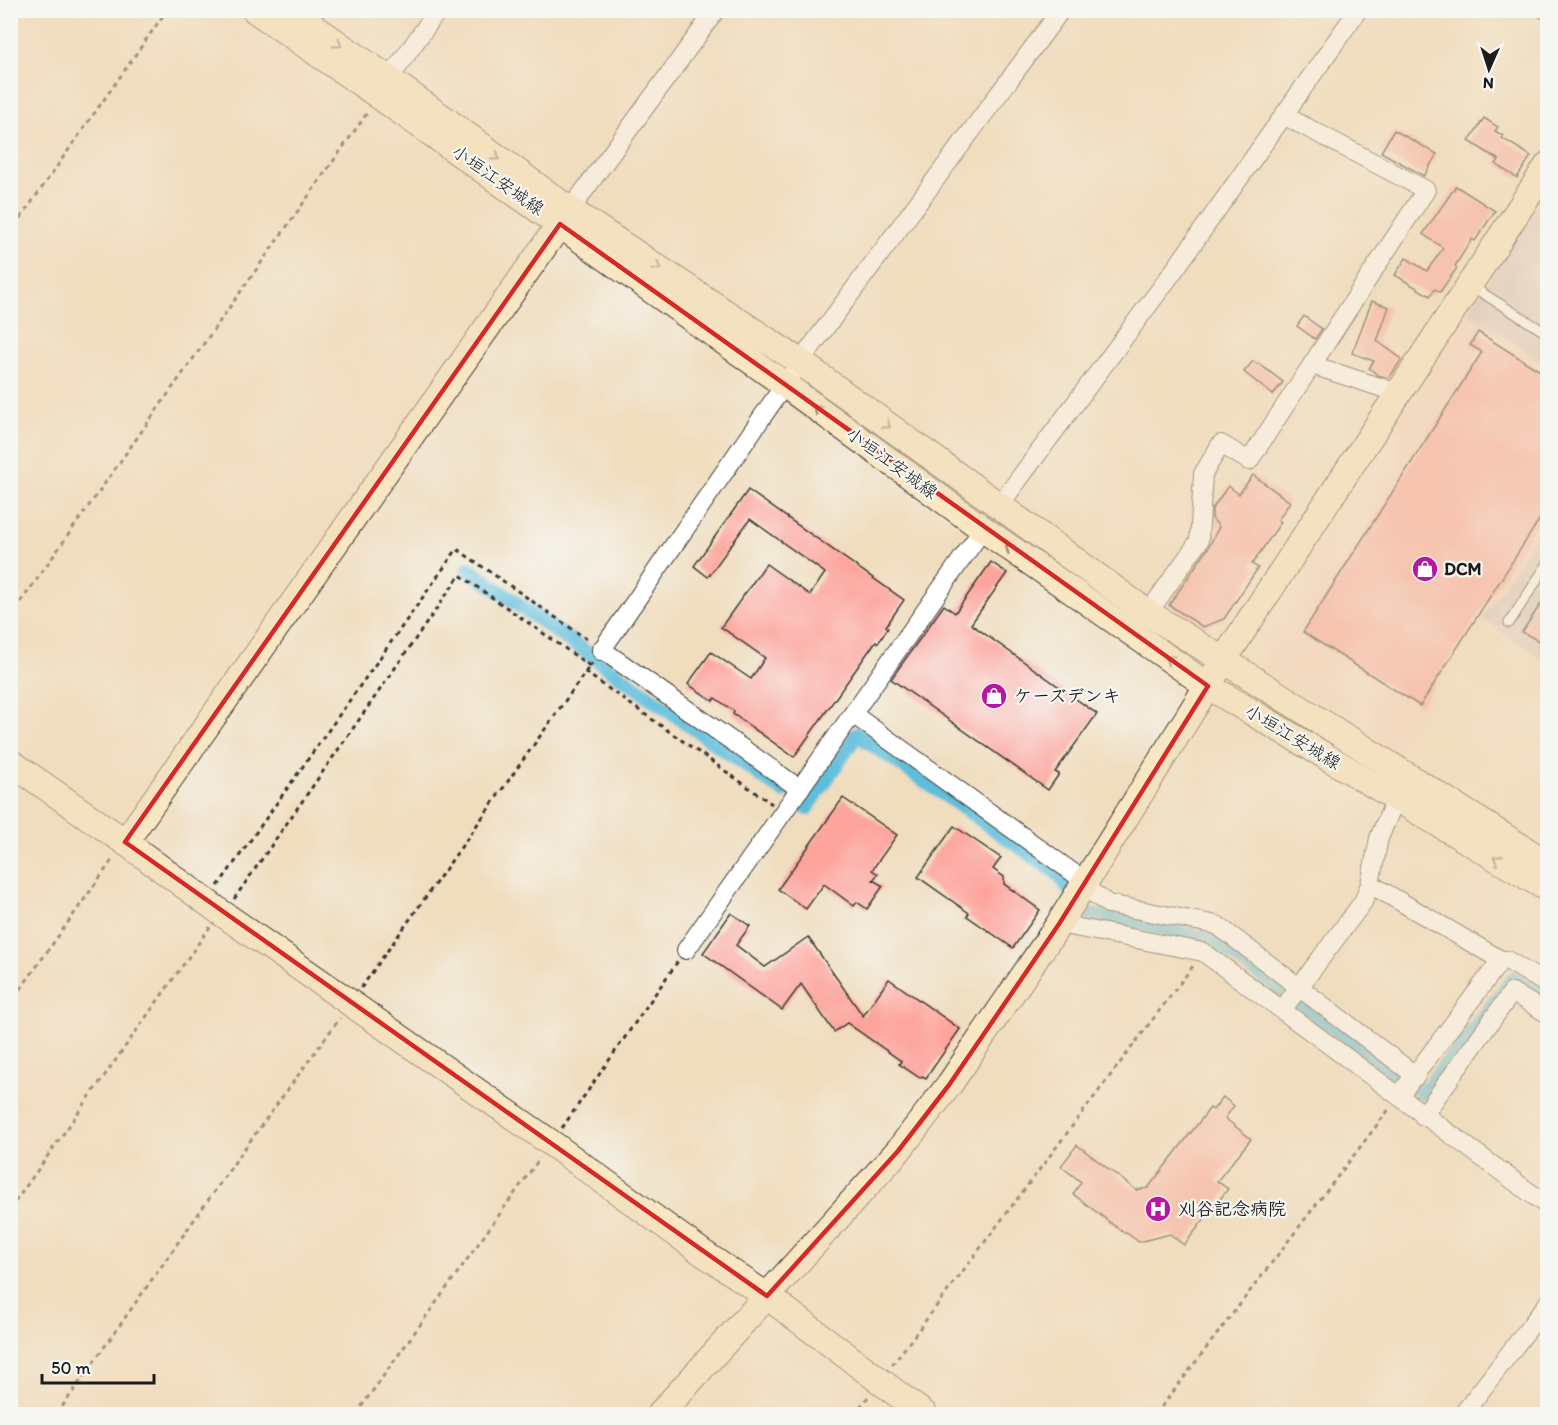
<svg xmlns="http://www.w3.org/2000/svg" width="1558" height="1425" font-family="Itim,'Klee One',sans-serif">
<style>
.built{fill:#f4d3c0}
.industrial{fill:#d0c0bc}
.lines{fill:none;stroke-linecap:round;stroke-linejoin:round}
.canal{stroke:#5dbddb;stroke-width:15}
.building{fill:#fda49c}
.lane-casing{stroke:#3c3934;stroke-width:11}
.street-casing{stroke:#3c3934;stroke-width:20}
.secondary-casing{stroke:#3c3934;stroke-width:28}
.path{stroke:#3c3934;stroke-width:3;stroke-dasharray:4.5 4.5;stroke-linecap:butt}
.lane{stroke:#fff;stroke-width:9}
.street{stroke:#fff;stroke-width:18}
.secondary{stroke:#f9e7c3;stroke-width:26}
.oneway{stroke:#968c78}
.marked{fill:none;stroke:#d62828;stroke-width:4.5;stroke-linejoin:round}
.labels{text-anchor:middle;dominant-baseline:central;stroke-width:4.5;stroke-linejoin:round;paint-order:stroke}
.street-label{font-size:18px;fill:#1c1c1c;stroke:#f6f6f2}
.poi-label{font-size:18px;font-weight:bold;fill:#1c1c1c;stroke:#f6f6f2;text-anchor:start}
</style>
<rect width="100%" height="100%" fill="#f6f6f2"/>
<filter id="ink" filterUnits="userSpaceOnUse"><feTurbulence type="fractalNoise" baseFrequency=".0167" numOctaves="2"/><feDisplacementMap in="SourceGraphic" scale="12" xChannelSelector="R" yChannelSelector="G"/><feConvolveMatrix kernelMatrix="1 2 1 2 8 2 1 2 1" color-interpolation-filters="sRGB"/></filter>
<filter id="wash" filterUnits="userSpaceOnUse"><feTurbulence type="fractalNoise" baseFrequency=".008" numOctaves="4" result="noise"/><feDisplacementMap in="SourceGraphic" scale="24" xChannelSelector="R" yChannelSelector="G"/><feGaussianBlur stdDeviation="1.35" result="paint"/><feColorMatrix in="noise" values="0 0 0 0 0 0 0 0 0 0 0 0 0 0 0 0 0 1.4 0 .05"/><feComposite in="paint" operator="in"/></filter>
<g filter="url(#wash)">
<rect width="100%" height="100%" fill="#f0ddbe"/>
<polygon class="built" points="1467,312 1547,365 1547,517 1396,754 1265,671 1261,640"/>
<g class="industrial">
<polygon points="1547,188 1547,365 1467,312"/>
<polygon points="1547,517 1547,661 1482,619"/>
</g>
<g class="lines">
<g class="canal">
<polyline points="468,569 783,791"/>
<polyline points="803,806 807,808 857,734 1059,874 1086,914 1210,938 1423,1093 1514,978 1548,998"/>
</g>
</g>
<g id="blocks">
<g class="building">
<polygon points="1484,118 1498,127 1495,131 1503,136 1502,138 1531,156 1517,178 1496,164 1499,160 1469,141"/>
<polygon points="1394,130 1437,154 1424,176 1381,152"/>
<polygon points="1456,186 1495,211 1475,241 1472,239 1455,266 1457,268 1440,292 1435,289 1430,296 1395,275 1406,258 1427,271 1443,248 1423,234"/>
<polygon points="1372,301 1389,307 1377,341 1402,359 1389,378 1378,375 1369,368 1374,361 1352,353"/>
<polygon points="1304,316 1322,329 1315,339 1297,326"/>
<polygon points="1478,332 1548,376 1548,506 1420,706 1303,632 1482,352 1470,345"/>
<polygon points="1253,361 1257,364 1258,363 1283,382 1273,395 1244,372"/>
<polygon points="1253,475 1290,502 1278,520 1281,522 1252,564 1258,568 1224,619 1203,627 1169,605 1208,548 1219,527 1212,518 1212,509 1228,486 1239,494"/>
<polygon points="748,490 904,600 886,626 888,628 878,643 876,641 794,757 733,714 734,711 715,698 713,701 688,684 711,652 751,679 765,658 721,627 766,564 810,595 825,573 750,519 708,577 694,566"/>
<polygon points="991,562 1007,573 971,624 1097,714 1055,772 1059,774 1048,790 891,679 944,605 955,613"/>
<polygon points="1548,593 1548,646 1522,632"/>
<polygon points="843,798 897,835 872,870 878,874 873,880 883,886 867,909 857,902 854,906 824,884 806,909 778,889"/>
<polygon points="954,826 1001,858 993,869 1004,877 1004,884 1040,910 1013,948 967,916 969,913 918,877"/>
<polygon points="731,913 750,926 736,945 765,967 808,937 863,1016 889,979 960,1029 926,1078 922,1076 920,1078 899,1064 901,1061 847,1023 834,1032 801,984 782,1010 703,953"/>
<polygon points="1223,1097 1234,1106 1225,1118 1251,1139 1217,1181 1228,1189 1184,1245 1170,1234 1139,1242 1125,1232 1124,1233 1073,1194 1081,1182 1061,1166 1077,1145 1136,1190 1148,1188 1210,1108 1213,1110"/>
</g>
</g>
</g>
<g filter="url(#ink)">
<use href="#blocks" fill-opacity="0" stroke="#3c3934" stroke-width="1.5"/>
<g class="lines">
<g class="lane-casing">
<g id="lane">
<polyline points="1471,286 1548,334"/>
<polyline points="1509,623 1548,563"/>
</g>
</g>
<g class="street-casing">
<g id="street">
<polyline points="1546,10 1548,11"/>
<polyline points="389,79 438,10"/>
<polyline points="570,210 716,10"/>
<polyline points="1312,365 1398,393"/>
<polyline points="998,507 1173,272 1358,10"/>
<polyline points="1148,613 1199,541 1203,474 1221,444 1249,461 1426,190 1285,116"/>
<polyline points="601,649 800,789"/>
<polyline points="601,651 800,362 1061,10"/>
<polyline points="854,715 1086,882"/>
<polyline points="1370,884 1501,960 1399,1096"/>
<polyline points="1083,886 1108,904 1217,925 1416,1076"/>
<polyline points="1059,924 1203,952 1548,1206"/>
<polyline points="686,950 983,529"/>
<polyline points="1501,960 1507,960 1548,985"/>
<polyline points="1282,1010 1363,902 1370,884 1379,838 1396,798"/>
<polyline points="1423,1116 1512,992 1548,1014"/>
<polyline points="1463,1414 1548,1303"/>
</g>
</g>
<g class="secondary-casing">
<g id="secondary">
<polyline points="255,10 379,96 785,385 983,529 1208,686 1548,889"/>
<polyline points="289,10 389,79 570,210 800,362 1148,613 1548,864"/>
<polyline points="560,224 125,842 223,914 551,1143 703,1253 767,1296 924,1414"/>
<polyline points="10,762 125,842"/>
<polyline points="660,1414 898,1151 949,1085 1059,924 1223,661 1548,165"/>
</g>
</g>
<g class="path">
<polyline points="10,233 167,10"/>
<polyline points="10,617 368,112"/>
<polyline points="585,672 772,804"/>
<polyline points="218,886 457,549 588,640"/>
<polyline points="234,899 460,575 590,666"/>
<polyline points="361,988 592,663"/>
<polyline points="10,1004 113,859"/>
<polyline points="562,1128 678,961"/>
<polyline points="10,1209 210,927"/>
<polyline points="892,1365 1193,966"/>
<polyline points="57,1414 242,1152 340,1018"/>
<polyline points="356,1414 540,1158"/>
<polyline points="854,1414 868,1397"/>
<polyline points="1156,1414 1390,1108"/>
</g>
<use href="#lane" class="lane"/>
<use href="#street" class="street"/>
<use href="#secondary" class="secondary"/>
</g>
<defs><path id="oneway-chevron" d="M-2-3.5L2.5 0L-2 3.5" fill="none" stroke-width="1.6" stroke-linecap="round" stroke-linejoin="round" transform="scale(1.5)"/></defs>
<g class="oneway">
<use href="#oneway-chevron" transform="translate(338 44) rotate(35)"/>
<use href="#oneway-chevron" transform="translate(496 157) rotate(36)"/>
<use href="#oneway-chevron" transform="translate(657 267) rotate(34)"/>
<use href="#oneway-chevron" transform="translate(817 409) rotate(-144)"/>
<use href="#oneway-chevron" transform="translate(887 425) rotate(36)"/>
<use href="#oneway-chevron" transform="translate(1009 548) rotate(-145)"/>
<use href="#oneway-chevron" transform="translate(1169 659) rotate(-145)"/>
<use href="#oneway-chevron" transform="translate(1497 859) rotate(-149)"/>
</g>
</g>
<path d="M0 0H1558V1425H0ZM560,224L1208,686L1059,924L949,1085L898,1151L767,1296L125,842Z" fill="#f0ddbe" fill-opacity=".55" fill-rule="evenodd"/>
<path class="marked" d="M560,224L1208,686L1059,924L949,1085L898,1151L767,1296L125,842Z"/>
<defs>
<g id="shop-disc" transform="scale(1.35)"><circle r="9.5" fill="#b5179e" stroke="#f6f6f2"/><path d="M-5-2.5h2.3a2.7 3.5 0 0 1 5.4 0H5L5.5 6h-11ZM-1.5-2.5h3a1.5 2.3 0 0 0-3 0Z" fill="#fff"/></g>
<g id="hospital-disc" transform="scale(1.35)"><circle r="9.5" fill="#b5179e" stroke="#f6f6f2"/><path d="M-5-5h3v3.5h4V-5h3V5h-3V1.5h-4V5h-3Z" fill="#fff"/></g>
</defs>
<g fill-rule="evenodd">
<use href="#shop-disc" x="1425" y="569"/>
<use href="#shop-disc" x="994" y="696"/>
<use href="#hospital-disc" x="1158" y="1209"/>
</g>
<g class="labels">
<g class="street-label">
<text transform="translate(498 180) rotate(35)">小垣江安城線</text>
<text transform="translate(892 463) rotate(36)">小垣江安城線</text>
<text transform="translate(1293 737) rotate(31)">小垣江安城線</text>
</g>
<g class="poi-label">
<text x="1444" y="569">DCM</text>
<text x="1014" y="696">ケーズデンキ</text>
<text x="1178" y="1209">刈谷記念病院</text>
</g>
</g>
<rect width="1558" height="1425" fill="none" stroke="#f6f6f2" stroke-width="36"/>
<g transform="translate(1489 69) rotate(183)" stroke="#f6f6f2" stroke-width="4.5" paint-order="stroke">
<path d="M0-4.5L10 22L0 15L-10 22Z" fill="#1c1c1c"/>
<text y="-9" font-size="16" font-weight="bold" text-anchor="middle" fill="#1c1c1c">N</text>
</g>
<path d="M42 1374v9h112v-9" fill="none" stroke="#1c1c1c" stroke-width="3"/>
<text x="51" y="1374" font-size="18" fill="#1c1c1c" stroke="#f6f6f2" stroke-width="4.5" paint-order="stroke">50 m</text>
</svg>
